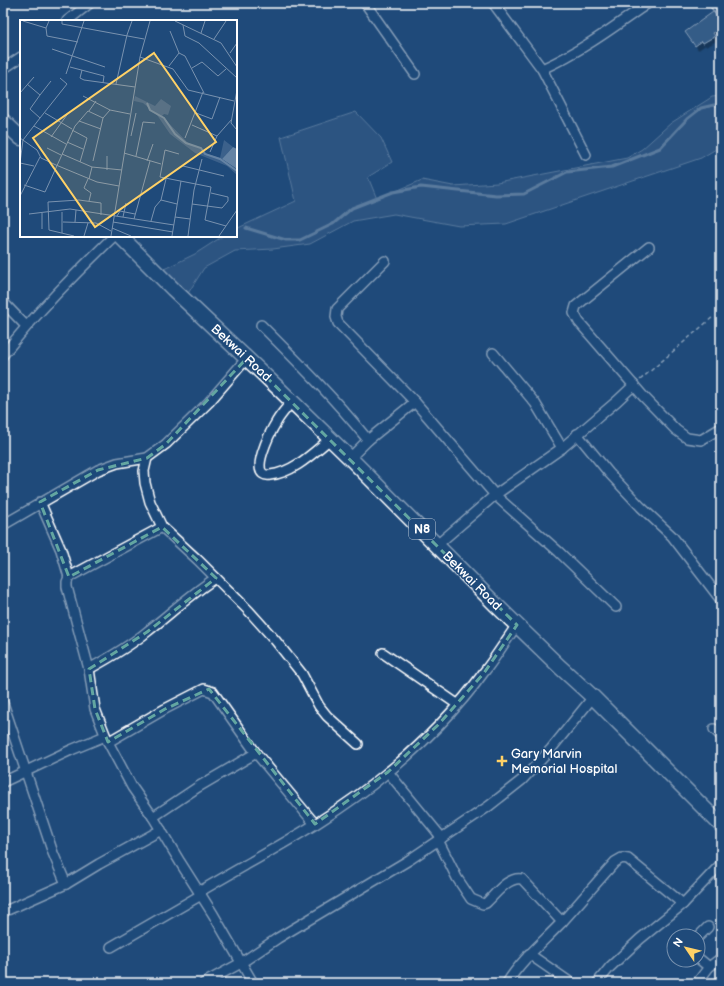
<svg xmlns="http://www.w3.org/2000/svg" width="724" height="986" font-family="'Balsamiq Sans',sans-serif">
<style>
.green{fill:#3c618b;stroke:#9eb0c5}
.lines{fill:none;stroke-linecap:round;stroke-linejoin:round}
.stream{stroke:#a3b5c8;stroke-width:3}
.building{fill:#507197;stroke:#fff;filter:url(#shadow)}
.minor-casing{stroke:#fff;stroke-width:12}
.highway-casing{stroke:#fff;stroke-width:17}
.path{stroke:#fff;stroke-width:1.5;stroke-dasharray:4 3;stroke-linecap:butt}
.minor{stroke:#1f4a7a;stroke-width:9}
.highway{stroke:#1f4a7a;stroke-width:14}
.marked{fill:none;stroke:#63a6a1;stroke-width:3;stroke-dasharray:8 5;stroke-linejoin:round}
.poi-dot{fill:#ffd166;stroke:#1f4a7a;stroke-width:1.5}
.labels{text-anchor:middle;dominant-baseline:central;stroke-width:3;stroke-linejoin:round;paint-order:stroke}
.shield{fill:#1f4a7a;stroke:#bcc9d7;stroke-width:1}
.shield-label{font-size:12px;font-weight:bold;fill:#fff}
.street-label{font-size:13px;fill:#fff;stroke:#1f4a7a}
.poi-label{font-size:13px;fill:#fff;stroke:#1f4a7a;text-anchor:start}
.inset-river{fill:none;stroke:#6583a4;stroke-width:2}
.inset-road{fill:none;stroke:#7992af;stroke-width:1}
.view{fill:#ffd166;fill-opacity:0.15;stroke:#ffd166;stroke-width:2}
.inset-edge{fill:none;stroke:#fff;stroke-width:2}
</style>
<defs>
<filter id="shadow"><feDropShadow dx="3.5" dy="3.5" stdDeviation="0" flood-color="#0009"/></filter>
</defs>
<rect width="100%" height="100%" fill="#1f4a7a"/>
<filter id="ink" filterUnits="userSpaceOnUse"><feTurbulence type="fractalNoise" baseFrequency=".025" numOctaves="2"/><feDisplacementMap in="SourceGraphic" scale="8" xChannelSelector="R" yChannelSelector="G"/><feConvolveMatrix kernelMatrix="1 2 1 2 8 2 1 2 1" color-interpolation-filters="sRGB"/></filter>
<g filter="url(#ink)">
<polygon class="green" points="721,96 721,146 701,158 506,224 459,226 394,214 353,221 310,244 273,249 235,251 204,268 187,295 162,270 195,254 223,236 236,236 236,229 296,201 281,137 356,112 381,138 392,162 368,177 377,199 422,180 453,186 497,183 627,158 642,149 671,123 712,97"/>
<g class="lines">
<polyline class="stream" points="246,228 286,240 300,240 333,224 352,208 393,192 421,187 496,195 524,194 567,172 612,167 660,148 687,119 701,108 714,105 721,106"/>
</g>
<polygon class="building" points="713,12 721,21 721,27 713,33 715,36 703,43 702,41 695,46 685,32"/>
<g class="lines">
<g class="minor-casing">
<g id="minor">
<polyline points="365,3 415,74"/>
<polyline points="493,3 542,69 586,155"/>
<polyline points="714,3 721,12"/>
<polyline points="67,21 90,3"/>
<polyline points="3,69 21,57"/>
<path d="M542,69C580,52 614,27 648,3"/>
<polyline points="649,247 576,306 574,313 579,322 643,396 676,430 687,438 701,440 721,428"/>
<polyline points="385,261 337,309 336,317 338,323 415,402 495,495 559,552 616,607"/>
<polyline points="3,302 26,326"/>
<path d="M261,325C299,363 335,399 368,440"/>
<polyline points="493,353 535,403 562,448"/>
<path d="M3,355C37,312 75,274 114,236"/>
<path d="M292,401C287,408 281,414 277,421C272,429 246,478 270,475C293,473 313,453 330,439"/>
<polyline points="577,434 609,473 641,507 672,536 721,600"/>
<polyline points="147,458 144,471 145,483 150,502 162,527 198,560 249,611 275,640 302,674 319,706 327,716 358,744"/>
<polyline points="350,458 368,440 415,402"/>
<polyline points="40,502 61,550 69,577"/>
<polyline points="3,525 98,470 117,463 147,458 166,444 209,402 247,358"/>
<polyline points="162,527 69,577 67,582 67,587 89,669 95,709 108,742 132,787 153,817 180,862 213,914 253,983"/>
<polyline points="437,545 495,495 562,448 617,401 634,385"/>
<polyline points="383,653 457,704"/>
<path d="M89,669C109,658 130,646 148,631C171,613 192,593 216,578"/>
<polyline points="3,703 53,853 66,884"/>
<polyline points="714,729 721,736"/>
<polyline points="108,742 165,709 204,689 213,692 256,753 315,824"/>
<polyline points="388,772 442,838"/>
<polyline points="3,782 71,750 105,736"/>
<polyline points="153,817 198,787 256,753"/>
<path d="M438,840L457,878L471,899L483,904L486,903C495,895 508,876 522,879L562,922"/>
<path d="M199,892C263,854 331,820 388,772C422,745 459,707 484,672C496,657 506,640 517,625"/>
<polyline points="3,912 66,884 99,864 161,830"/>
<polyline points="698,937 708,927"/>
<polyline points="111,947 201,895"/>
<polyline points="529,954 571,983"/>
<polyline points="698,958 709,967"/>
<polyline points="204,983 241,963 278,938 409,860 489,806 522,780 551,749 593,697"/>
<path d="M507,983C522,959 543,942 562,922C580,902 597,882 615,862L622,858L628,859L683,904"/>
<polyline points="597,983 610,967 640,939 683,904 721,864"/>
<polyline points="697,983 709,967 721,958"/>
</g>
</g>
<g class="highway-casing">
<g id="highway">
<polyline points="3,121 21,138"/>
<polyline points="120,236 173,289 277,387 350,458 496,605 560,667 593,697 721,825"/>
</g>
</g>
<polyline class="path" points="640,380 714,316"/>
<use href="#minor" class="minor"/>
<use href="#highway" class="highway"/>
</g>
</g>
<path d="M0 0H724V986H0ZM247,358L517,625L484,673L438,725L388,772L315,824L209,689L165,709L108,742L95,709L89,669L147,632L216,578L162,527L69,577L40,502L98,470L147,458L166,444Z" fill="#1f4a7a" fill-opacity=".55" fill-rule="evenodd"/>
<path class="marked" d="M247,358L517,625L484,673L438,725L388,772L315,824L209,689L165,709L108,742L95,709L89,669L147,632L216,578L162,527L69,577L40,502L98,470L147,458L166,444Z"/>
<path class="poi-dot" d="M500 755h4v4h4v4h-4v4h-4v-4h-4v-4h4z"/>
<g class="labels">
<rect class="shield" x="409" y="519" width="26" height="20" rx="3"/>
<g class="shield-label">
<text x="422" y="529">N8</text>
</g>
<g class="street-label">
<text transform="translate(241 353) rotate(43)">Bekwai Road</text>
<text transform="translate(472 581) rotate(45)">Bekwai Road</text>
</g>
<g class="poi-label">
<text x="511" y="754">Gary Marvin<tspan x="511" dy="15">Memorial Hospital</tspan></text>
</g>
</g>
<g transform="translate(20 20)">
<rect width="217" height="217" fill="#1f4a7a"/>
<path d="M115,76L135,86L141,79L151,86L148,95L144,94L142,96L168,123L183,129L187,134L200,138L204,120L213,127L202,139L217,149V155L207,146L175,133L150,114L137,95L123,83L114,81Z" fill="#3c618b"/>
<path d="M213,127L217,129V149L202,139Z" fill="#6583a4"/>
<path class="inset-river" d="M127,83L130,90L144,98L155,114L166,123L181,128L185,134L200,139L217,151"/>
<path class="inset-road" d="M3,1L26,8L29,1M42,1V4L124,19M155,1L201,23L217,47M163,5L165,16L179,23L217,58M26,8L27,16L58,22M181,13L185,1M194,19L206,1M32,29L85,47M159,33L165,36L184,73M210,33L217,23M120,37L153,49L168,70L214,81M149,46L159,33L150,11M50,47L84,56L83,63M172,48L182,42L198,56L206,49M62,50L60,58L64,60L115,67M46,54L64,1M96,64L107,15L112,1M217,70L211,103L217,110M0,73L14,57M20,75L31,61M63,76L90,90L110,94M69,91L76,81M25,93L52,109M176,93L192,99L200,77M20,98L47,64L40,58M59,101L81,109M172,105L197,116M14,106L46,124M52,110L67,118L60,142M111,116L116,93M31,117L49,92M0,118L17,130L21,138L36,145L77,162L99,166M165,118L183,72M47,122L63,129M27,128L41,135M190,132L197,116L212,99M104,133L141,144M42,134L72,147L102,150M159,134L145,130L140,157L191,167L185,200L206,206M87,136V150M116,136L123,102L135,103M73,141L83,98L90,90M127,141L133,124M0,143L3,120L20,98L10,89L20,75L7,64M0,143L14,146M163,146L204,156M68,159L64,168L71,173L69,181M69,159L72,147M4,165L25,172L55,106L68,91L83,98M0,176L20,137M141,180L157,184M172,184L202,188L208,181V177L191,173M22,193V209M9,194L50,189L154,205M97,196L100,191L115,194M103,197L106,183M155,197L170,199M114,199L130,141M131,201L135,187L141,180L146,159M43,202L76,203L91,211M55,202L56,190M93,202L153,212M92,208L111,216M42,213V192M54,216L29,210L28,182L59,180L81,183V195M64,216L68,203M91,216L120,37L130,1M152,216L161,161M168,216L174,170L182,139M199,216L217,190"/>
<path class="view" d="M134,33L196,122L75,207L13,118Z"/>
<rect width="217" height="217" class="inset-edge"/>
</g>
<rect width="724" height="986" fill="none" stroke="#1f4a7a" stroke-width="16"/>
<rect x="8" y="8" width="708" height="970" fill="none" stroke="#fff" stroke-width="1.5" filter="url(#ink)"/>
<g transform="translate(686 948) rotate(305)"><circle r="19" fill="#1f4a7a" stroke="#7992af"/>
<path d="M0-3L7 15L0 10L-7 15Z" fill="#ffd166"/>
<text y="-6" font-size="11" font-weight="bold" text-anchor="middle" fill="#ffffff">N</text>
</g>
</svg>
